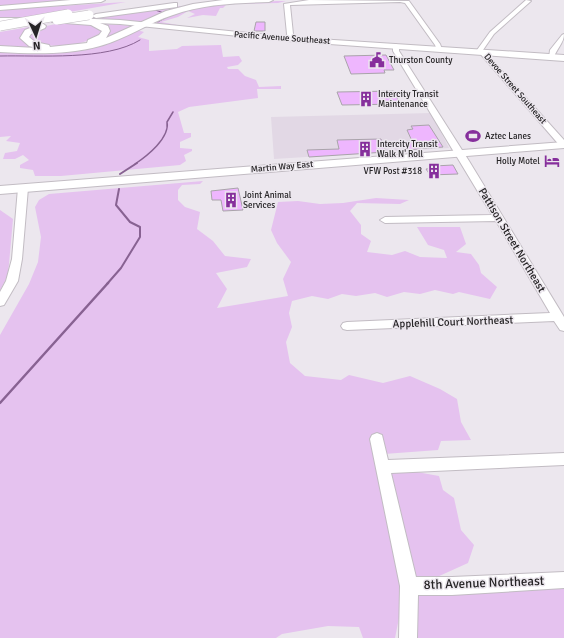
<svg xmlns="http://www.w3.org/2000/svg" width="564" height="638" font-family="Signika,sans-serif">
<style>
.built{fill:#e2d8e5}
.green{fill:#e5c2ef}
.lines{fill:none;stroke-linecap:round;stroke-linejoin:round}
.stream-far3{stroke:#886292;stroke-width:1}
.stream-far2{stroke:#886292;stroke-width:1.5}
.stream-far1{stroke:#886292;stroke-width:2}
.stream{stroke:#886292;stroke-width:2.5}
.building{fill:#eeb6fe;stroke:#a9a4aa}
.minor-casing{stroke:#c2bcc3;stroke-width:2}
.major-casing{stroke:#c2bcc3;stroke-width:2}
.highway-casing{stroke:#c2bcc3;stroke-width:2}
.minor{fill:#fff;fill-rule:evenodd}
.major{fill:#fff;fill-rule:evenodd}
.highway{fill:#fff;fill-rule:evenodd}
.highway-bridge-casing{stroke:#c2bcc3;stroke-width:10;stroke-linecap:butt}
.highway-bridge{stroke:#fff;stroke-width:9}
.labels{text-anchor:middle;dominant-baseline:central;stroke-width:3;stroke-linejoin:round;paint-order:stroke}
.far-street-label{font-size:9px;fill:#262426;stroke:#ece7ee}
.far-poi-label{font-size:9px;fill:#262426;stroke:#ece7ee;text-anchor:start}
.street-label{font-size:11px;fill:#262426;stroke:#ece7ee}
.near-street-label{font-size:13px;fill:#262426;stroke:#ece7ee}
</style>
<rect width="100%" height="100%" fill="#ece7ee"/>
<polygon class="built" points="431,113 449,148 274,159 271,117"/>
<g class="green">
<polygon points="0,0 79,0 0,6"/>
<path d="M276,1H286L278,3L227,4L223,8H220L216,16L203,15L187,18L195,14L188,11L178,17L161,22L194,28L160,24L155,22C185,2 240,4 276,1Z"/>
<polygon points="126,2 41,17 0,17 0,11 11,9"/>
<polygon points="198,4 147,22 103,19 95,17"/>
<polygon points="52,23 40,26 22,39 27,44 57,48 0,48 0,32"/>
<path d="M61,23L90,24L102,30V34C78,47 53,50 28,40L29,35L46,26Z"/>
<polygon points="105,24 136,26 112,37 98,41 107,36 109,32 103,25"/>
<polygon points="137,30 144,32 138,37 149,40 149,51 177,49 182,46 221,45 223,57 239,56 242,61 238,65 227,67 228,69 238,69 245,76 256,80 259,87 281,86 281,89 257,89 258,98 189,107 178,112 184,133 191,133 191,137 180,142 180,148 192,149 192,151 184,155 186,161 180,165 61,176 35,176 33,170 20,168 20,165 29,160 23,155 15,159 3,159 5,153 17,151 20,143 6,141 11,136 0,137 0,51 66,51"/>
<polygon points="203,181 200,184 182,185 178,190 178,200 185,207 200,212 197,229 213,241 225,256 251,259 247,267 216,273 227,289 217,308 288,296 283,279 291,262 277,243 271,230 278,202 298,201 320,204 343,203 376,198 409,200 400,204 357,203 350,211 361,225 361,234 371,241 367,252 392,255 405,251 420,257 447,258 444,250 428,245 417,227 460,227 466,244 456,252 471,254 479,265 481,273 497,287 490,299 459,292 453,294 435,290 420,294 404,292 387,297 375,293 356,296 342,294 328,299 312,296 292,301 289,313 292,327 286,342 290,363 305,376 341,380 349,375 383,383 410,376 440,389 457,399 461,422 471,440 441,441 438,450 384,454 389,467 439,476 443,490 454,498 461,530 474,545 468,563 437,577 564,582 564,638 413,638 401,608 395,638 363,638 359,627 328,626 282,634 276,638 0,638 0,335 29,284 38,262 41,237 35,207 39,200 49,194"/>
<polygon points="0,210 13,219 8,275 0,291"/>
</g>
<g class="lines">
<g class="stream-far3">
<polyline points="152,9 164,13"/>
<polyline points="158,22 170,15"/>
<path d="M0,56C40,55 106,61 140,40"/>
</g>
<path class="stream-far2" d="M135,164C147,156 170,138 167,122L173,112"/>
<g class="stream-far1">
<polyline points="120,174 137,163"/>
<polyline points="107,284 121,268 140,237 140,227 130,222 116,205 119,189"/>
</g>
<polyline class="stream" points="0,403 108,283"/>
</g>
<g class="building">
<polygon points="256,22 265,22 265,31 254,31"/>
<polygon points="386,55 394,70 384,70 385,73 351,74 344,56"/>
<polygon points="394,91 400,104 342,105 337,92"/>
<polygon points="429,125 443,147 405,150 399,142 412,141 407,130 413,129 411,126"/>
<polygon points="381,139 386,152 309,157 307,150 339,149 337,140"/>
<polygon points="453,165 458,174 430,175 426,169 435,168 434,166"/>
<polygon points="238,188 243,210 223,211 221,200 212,200 211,191"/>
</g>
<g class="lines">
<g class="minor-casing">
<g id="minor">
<polygon points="309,0 409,1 440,44 442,49 437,50 435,45 405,3 400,2 290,5 293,34 290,40 286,40 287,34 284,4"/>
<polygon points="526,0 531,1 494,34 483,50 564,140 564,147 561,147 477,50 490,32"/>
<path d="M564,34C564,43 557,48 554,57L549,58L550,50L562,35Z"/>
<polygon points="396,44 399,46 399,51 469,161 564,317 564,331 560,330 554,321 347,330 343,329 341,326 343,323 347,322 550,313 496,221 385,223 380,220 385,217 492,215 393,51 393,46"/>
<polygon points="23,185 28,188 22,259 18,281 4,305 0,306 0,292 6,281 12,259 18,188"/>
<polygon points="377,433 382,435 388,460 564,453 564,465 391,473 416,577 452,577 564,572 564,588 452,595 418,595 417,638 399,638 400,586 370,439 372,435"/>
</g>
</g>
<g class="major-casing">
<g id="major">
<polygon points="0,18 30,18 34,20 30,22 0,22"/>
<polygon points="69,18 120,20 288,37 564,55 564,61 288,41 120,24 72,22 69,22"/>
<polygon points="564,142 564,148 0,194 0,186"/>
</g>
</g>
<g class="highway-casing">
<g id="highway">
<polygon points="71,0 105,0 101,2 0,10 0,6"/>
<path d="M223,0H273L269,2C237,3 203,4 173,15C148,23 126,39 100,46C68,55 33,54 0,52V46L36,48L29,46L20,38L25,30L42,23L46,26L45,28L31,34L29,37L35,42L49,45L50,47L87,43L88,40L99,35L102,31L91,25L52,22L51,20L55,17L92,20L108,26L110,31L106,38L166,11L193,4Z"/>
<polygon points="174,3 177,3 177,7 96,18 92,16 96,14"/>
</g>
</g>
<use href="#minor" class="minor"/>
<use href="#major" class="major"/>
<use href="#highway" class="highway"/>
<g class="highway-bridge-casing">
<g id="highway-bridge">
<polyline points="57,20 89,15"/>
<polyline points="0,26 68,14"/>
</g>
</g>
<use href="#highway-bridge" class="highway-bridge"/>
</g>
<defs>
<g id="civic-bare" transform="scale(1.2)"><path d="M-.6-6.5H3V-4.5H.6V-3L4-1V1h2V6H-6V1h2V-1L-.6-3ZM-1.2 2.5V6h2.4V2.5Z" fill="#862f9c" stroke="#ece7ee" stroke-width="2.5" paint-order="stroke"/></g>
<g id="building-bare" transform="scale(1.2)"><path d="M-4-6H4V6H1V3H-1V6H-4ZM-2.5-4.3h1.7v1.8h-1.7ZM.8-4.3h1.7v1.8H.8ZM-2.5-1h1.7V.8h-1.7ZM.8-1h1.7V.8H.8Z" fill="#862f9c" stroke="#ece7ee" stroke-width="2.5" paint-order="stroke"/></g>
<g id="stadium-bare" transform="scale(1.2)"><path d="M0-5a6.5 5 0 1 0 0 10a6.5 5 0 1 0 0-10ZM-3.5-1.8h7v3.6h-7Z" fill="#862f9c" stroke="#ece7ee" stroke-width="2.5" paint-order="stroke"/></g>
<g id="hotel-bare" transform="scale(1.2)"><path d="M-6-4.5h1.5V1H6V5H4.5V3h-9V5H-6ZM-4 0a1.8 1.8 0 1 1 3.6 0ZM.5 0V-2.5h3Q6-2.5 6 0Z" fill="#862f9c" stroke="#ece7ee" stroke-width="2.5" paint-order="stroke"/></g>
</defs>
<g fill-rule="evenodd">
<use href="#civic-bare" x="377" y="60"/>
<use href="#building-bare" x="366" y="99"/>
<use href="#stadium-bare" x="473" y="136"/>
<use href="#building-bare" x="365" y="149"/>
<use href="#hotel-bare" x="552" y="161"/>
<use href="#building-bare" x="434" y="171"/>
<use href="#building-bare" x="231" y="200"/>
</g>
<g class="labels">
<g class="far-street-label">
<text transform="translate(282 38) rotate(4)">Pacific Avenue Southeast</text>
<text transform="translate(515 89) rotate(49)">Devoe Street Southeast</text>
<text transform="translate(282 167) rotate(-5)">Martin Way East</text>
</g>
<g class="far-poi-label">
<text x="389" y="60">Thurston County</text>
<text x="378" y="94">Intercity Transit<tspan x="378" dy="10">Maintenance</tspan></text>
<text x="485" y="136">Aztec Lanes</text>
<text x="377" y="144">Intercity Transit<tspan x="377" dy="10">Walk N' Roll</tspan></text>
<text x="540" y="161" text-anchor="end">Holly Motel</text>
<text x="422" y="171" text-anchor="end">VFW Post #318</text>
<text x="243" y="195">Joint Animal<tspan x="243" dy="10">Services</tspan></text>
</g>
<g class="street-label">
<text transform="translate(512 240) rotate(59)">Pattison Street Northeast</text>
<text transform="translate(453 322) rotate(-2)">Applehill Court Northeast</text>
</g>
<g class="near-street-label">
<text transform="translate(484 583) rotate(-2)">8th Avenue Northeast</text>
</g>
</g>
<g transform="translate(36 36) rotate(176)" stroke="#ece7ee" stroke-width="3" paint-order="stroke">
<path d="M0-3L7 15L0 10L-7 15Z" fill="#262426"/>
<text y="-6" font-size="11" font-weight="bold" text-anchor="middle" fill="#262426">N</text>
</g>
</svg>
